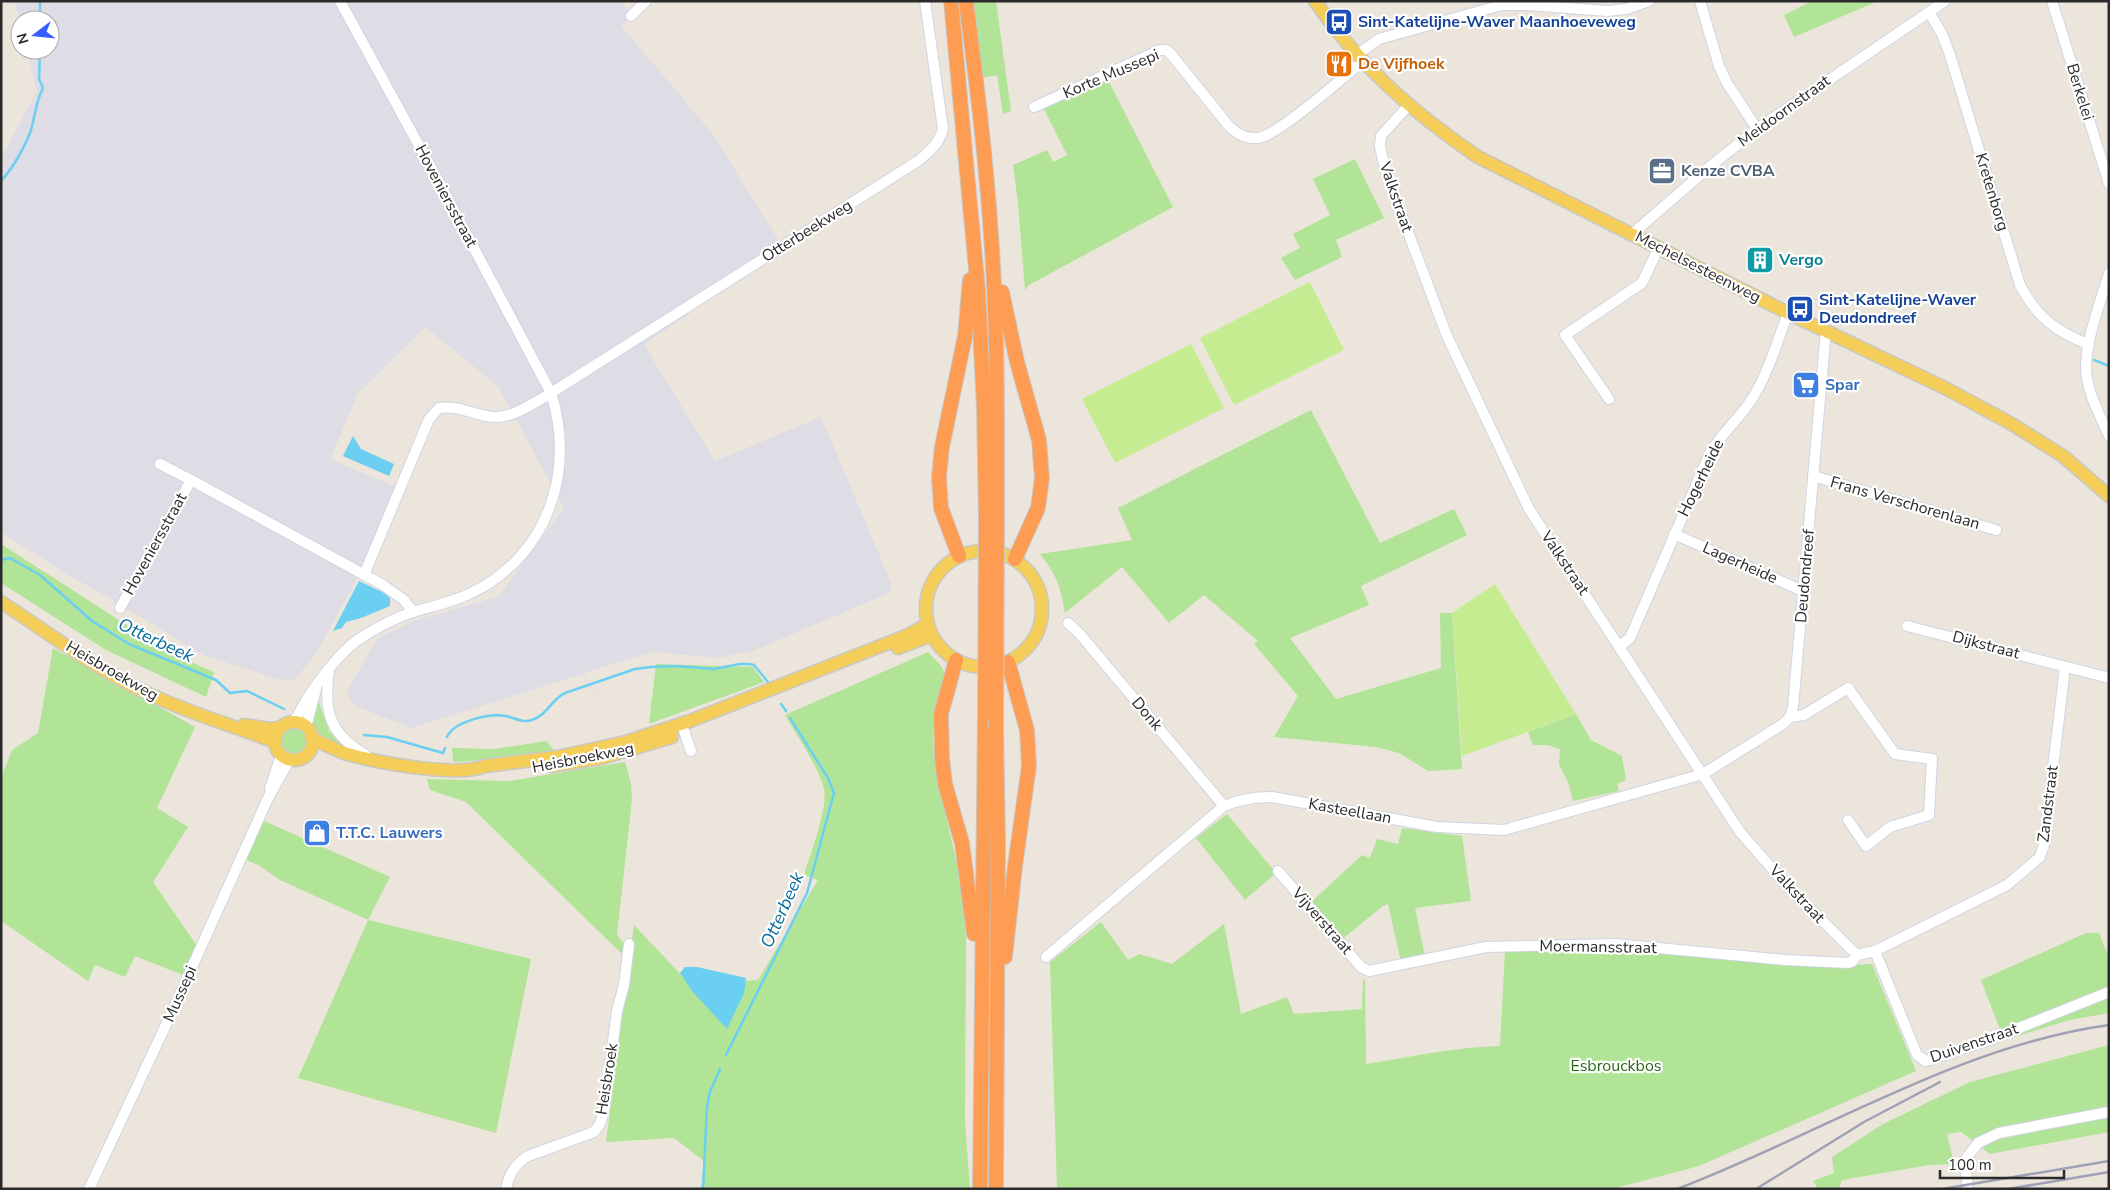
<svg xmlns="http://www.w3.org/2000/svg" width="2110" height="1190" font-family="'Nunito Sans',sans-serif">
<style>
.industrial{fill:#dedce4}
.green{fill:#b1e496}
.pitch{fill:#c6ec91}
.water{fill:#6bcff1}
.lines{fill:none;stroke-linecap:round;stroke-linejoin:round}
.stream{stroke:#6bcff1;stroke-width:2.5}
.minor-casing{stroke:#d0d4e3;stroke-width:12}
.major-casing{stroke:#c8c8c8;stroke-width:15}
.highway-casing{stroke:#c8c8c8;stroke-width:16}
.minor{stroke:#fff;stroke-width:10}
.major{stroke:#f4ce58;stroke-width:12}
.highway{stroke:#ff9c53;stroke-width:14}
.rail{stroke:#9ea1b4;stroke-width:2.5}
.highway-bridge-casing{stroke:#c8c8c8;stroke-width:16;stroke-linecap:butt}
.highway-bridge{stroke:#ff9c53;stroke-width:14}
.labels{text-anchor:middle;dominant-baseline:central;stroke-width:4.5;stroke-linejoin:round;paint-order:stroke}
.transit-label{font-size:16px;font-weight:bold;fill:#164399;stroke:#fff;text-anchor:start}
.food-label{font-size:16px;font-weight:bold;fill:#c56008;stroke:#fff;text-anchor:start}
.street-label{font-size:16px;fill:#2a2a2a;stroke:#fff}
.service-label{font-size:16px;font-weight:bold;fill:#4e5e75;stroke:#fff;text-anchor:start}
.culture-label{font-size:16px;font-weight:bold;fill:#0d838f;stroke:#fff;text-anchor:start}
.shop-label{font-size:16px;font-weight:bold;fill:#366cbe;stroke:#fff;text-anchor:start}
.park-label{font-size:16px;fill:#296818;stroke:#fff}
.water-label{font-size:18px;font-style:italic;fill:#0a6c9d;stroke:#fff}
</style>
<rect width="100%" height="100%" fill="#ece5db"/>
<polygon class="industrial" points="18,1 618,1 634,13 621,26 712,133 782,246 644,345 715,461 821,417 892,585 889,593 750,652 738,653 721,658 653,652 583,673 623,734 582,674 412,728 357,707 352,703 347,691 378,638 417,620 498,597 564,508 498,386 425,327 358,393 330,459 396,487 357,579 315,655 297,677 292,680 278,679 203,655 108,597 68,575 1,532 1,158 37,91 27,50 50,50 50,20 20,20 16,5"/>
<g class="green">
<polygon points="972,1 996,1 1011,111 1003,114 997,75 982,78"/>
<polygon points="1812,1 1878,1 1794,37 1784,15"/>
<polygon points="1107,78 1173,207 1029,285 1025,290 1018,204 1013,165 1047,150 1053,162 1067,155 1043,107"/>
<polygon points="1355,159 1384,218 1336,240 1342,257 1295,280 1281,258 1300,248 1293,234 1330,215 1313,179"/>
<path d="M1311,410L1380,543L1454,509L1467,535L1361,586L1369,605L1290,638L1336,699L1441,668L1440,613H1452L1462,769L1428,771L1399,753L1376,747L1274,737L1298,696L1254,644L1258,641L1204,595L1169,623L1122,567L1065,613C1061,587 1056,574 1040,554L1132,540L1118,508Z"/>
<polygon points="1,544 170,653 214,672 206,697 106,650 1,583"/>
<polygon points="53,648 195,727 157,808 188,827 153,882 197,946 183,975 135,956 125,977 95,965 88,981 1,921 1,778 12,750 38,733"/>
<path d="M928,652L942,667L945,674L934,713L933,743L937,777L958,868L966,935L965,1122L970,1189H701L704,1161L674,1138L606,1142L634,925L722,1018L743,981L758,980L818,880L804,875C810,855 828,809 824,789C819,768 796,734 785,715Z"/>
<polygon points="656,664 753,667 764,682 649,724"/>
<polygon points="317,702 319,702 329,731 345,747 316,734 313,723"/>
<polygon points="1576,714 1591,740 1622,756 1626,780 1617,784 1619,791 1573,801 1568,782 1559,764 1560,749 1547,745 1533,745 1528,732"/>
<circle cx="293" cy="741" r="13"/>
<path d="M547,741L554,751C520,755 487,761 453,762L452,748L494,749Z"/>
<polygon points="625,762 631,783 632,799 617,935 626,947 624,956 466,802 430,790 427,779 509,781"/>
<polygon points="1227,814 1276,873 1245,900 1196,838"/>
<polygon points="262,820 390,877 368,920 531,959 496,1133 298,1078 368,920 280,880 260,866 245,859"/>
<polygon points="1402,828 1462,836 1471,901 1415,908 1425,957 1401,962 1388,904 1383,906 1341,940 1310,903 1362,855 1370,858 1377,839 1398,844"/>
<path d="M1101,922L1128,960L1140,954L1172,964L1224,924L1241,1014L1287,997L1294,1014L1362,1009L1363,979L1365,980L1366,1064C1411,1057 1455,1047 1500,1046L1505,951L1617,948L1852,965L1872,964L1916,1071L1699,1166L1612,1189H1057L1050,962Z"/>
<polygon points="2086,933 2099,933 2109,958 2109,1013 2070,1020 2004,1040 1981,980"/>
<polygon points="2109,1045 2109,1132 1990,1154 1961,1132 1947,1134 1954,1164 1929,1165 1842,1180 1839,1189 1818,1189 1813,1181 1834,1173 1832,1157 1883,1124 1970,1082"/>
</g>
<g class="pitch">
<polygon points="1310,282 1344,350 1234,405 1200,338"/>
<polygon points="1191,344 1224,408 1115,463 1082,399"/>
<polygon points="1495,584 1576,714 1462,756 1452,613"/>
</g>
<g class="water">
<polygon points="353,436 361,449 394,464 389,476 343,456"/>
<polygon points="359,581 386,594 390,598 390,606 361,618 346,622 342,628 333,631"/>
<polygon points="685,967 697,967 746,978 744,993 727,1029 692,991 680,973"/>
</g>
<g class="lines">
<g class="stream">
<polyline points="40,20 40,1"/>
<path d="M1,181C13,168 25,147 31,130C35,116 36,101 43,88L39,79L40,50"/>
<polyline points="2094,360 2109,366"/>
<polyline points="1,560 10,558 40,575 92,621 129,644 216,680 230,693 247,691 284,709"/>
<polyline points="781,704 786,711"/>
<polyline points="364,735 387,737 443,753 445,748"/>
<path d="M447,737C454,721 490,713 506,716C515,718 522,723 532,720C547,715 552,699 565,693L635,669L651,667L676,666L714,669L740,664H749L754,665L768,682"/>
<polyline points="726,1055 807,893 834,793 828,778 790,718"/>
<polyline points="703,1189 707,1107 710,1092 720,1069"/>
</g>
<g class="minor-casing">
<g id="minor">
<polyline points="1700,1 1719,66 1727,83 1757,129"/>
<polyline points="2052,1 2109,184"/>
<path d="M1929,12L1942,34L1950,55L2020,285C2038,319 2055,330 2089,345"/>
<polyline points="631,16 646,1"/>
<polyline points="1357,55 1379,39 1502,5 1528,5 1607,11 1626,9 1649,1"/>
<polyline points="1408,106 1381,136 1380,147 1387,176 1447,336 1529,509 1740,832 1787,886 1857,955 1875,951 2007,885 2040,857 2044,844 2065,667"/>
<path d="M1034,107L1160,50H1166L1171,54L1228,125C1237,134 1245,139 1258,138C1277,136 1345,76 1363,61"/>
<polyline points="1632,234 1713,164 1757,129 1945,1"/>
<path d="M2109,273C2101,301 2086,338 2086,367C2086,391 2100,415 2109,436"/>
<polyline points="1609,399 1565,335 1642,283 1659,247"/>
<polyline points="160,464 191,480"/>
<polyline points="1813,476 1996,530"/>
<polyline points="1674,534 1805,592"/>
<path d="M364,575L429,419L439,408C462,405 476,417 496,417C512,417 529,406 543,398L918,161C930,151 938,145 943,129L925,1"/>
<polyline points="120,608 191,480 383,585 404,600 413,612"/>
<polyline points="1068,623 1079,633 1224,806"/>
<polyline points="1907,626 2109,678"/>
<path d="M1620,646L1630,638L1710,453C1721,434 1738,420 1750,402C1768,375 1777,342 1788,313"/>
<path d="M329,671C323,711 330,735 366,755"/>
<polyline points="1790,717 1804,715 1848,688 1895,754 1932,759 1929,815 1890,827 1866,846 1848,820"/>
<path d="M293,722C299,715 302,707 307,699C319,680 340,652 359,639C376,628 394,618 413,612C433,606 453,602 471,593C548,556 576,471 551,393L434,173L340,1"/>
<polyline points="682,725 691,751"/>
<polyline points="306,727 316,689"/>
<polyline points="270,789 281,755"/>
<polyline points="1278,871 1361,967 1369,971 1486,947 1616,944 1785,960 1848,963 1853,961 1857,955"/>
<polyline points="1875,951 1917,1055 1926,1061 1989,1040 2109,992"/>
<path d="M1046,957L1224,806C1240,799 1255,797 1272,797L1437,827L1504,830L1703,774L1783,724L1790,717L1793,707L1826,330"/>
<polyline points="89,1189 171,1014 268,798 290,759"/>
<path d="M506,1189C509,1174 515,1164 528,1156L594,1132L600,1124L604,1111L617,1011L624,985L629,944"/>
<polyline points="1968,1189 1965,1164 1967,1157 1978,1143 1999,1133 2109,1112"/>
</g>
</g>
<g class="major-casing">
<g id="major">
<path d="M1315,1C1358,65 1415,114 1478,157L1788,313L1945,388L2010,423L2063,456L2109,496"/>
<circle cx="984" cy="609" r="58"/>
<path d="M1,602C49,633 95,669 147,693C188,713 232,725 275,742"/>
<polyline points="898,648 932,635"/>
<circle cx="294" cy="741" r="19"/>
<polyline points="244,725 270,729 280,728"/>
<path d="M312,739C323,743 333,749 344,753C374,762 457,778 485,766L557,757L626,742L690,721L906,636L928,624"/>
<polyline points="551,766 601,758 672,737"/>
</g>
</g>
<g class="highway-casing">
<g id="highway">
<polyline points="951,1 978,290 984,407 986,516"/>
<path d="M966,1C976,79 986,157 991,235C998,329 997,423 997,516"/>
<polyline points="1002,292 1017,362 1039,440 1042,478 1038,508 1015,559"/>
<polyline points="959,556 941,508 939,477 942,447 965,336 970,280"/>
<polyline points="956,660 941,714 942,758 945,784 962,843 974,934"/>
<polyline points="1005,957 1015,866 1029,766 1027,730 1008,662"/>
<polyline points="980,1189 985,713"/>
<polyline points="996,1189 998,841 996,727"/>
</g>
</g>
<use href="#minor" class="minor"/>
<use href="#major" class="major"/>
<use href="#highway" class="highway"/>
<g class="rail">
<path d="M1677,1189C1819,1135 1957,1046 2109,1025"/>
<polyline points="1756,1189 1864,1122 1940,1082"/>
<polyline points="1942,1189 2109,1161"/>
<polyline points="2008,1189 2109,1172"/>
</g>
<g class="highway-bridge-casing">
<g id="highway-bridge">
<polyline points="985,713 986,516"/>
<polyline points="996,727 997,516"/>
</g>
</g>
<use href="#highway-bridge" class="highway-bridge"/>
</g>
<defs>
<g id="bus-square" transform="scale(1.4375)"><rect x="-9" y="-9" width="18" height="18" rx="4" fill="#1a4fb4" stroke="#fff"/><path d="M-5-6H5V4H4V6H2V4H-2V6H-4V4H-5ZM-3.5-4V0h7V-4ZM-3.5 1.2v1.5H-2V1.2ZM2 1.2v1.5H3.5V1.2Z" fill="#fff"/></g>
<g id="restaurant-square" transform="scale(1.4375)"><rect x="-9" y="-9" width="18" height="18" rx="4" fill="#e8710a" stroke="#fff"/><path d="M-5-6h1v4h1v-4h1v4h1v-4h1v5L-1.5 .5V6h-2V.5L-5-1ZM5-6V6H3V1.5H1.5Q1.5-4 5-6Z" fill="#fff"/></g>
<g id="office-square" transform="scale(1.4375)"><rect x="-9" y="-9" width="18" height="18" rx="4" fill="#5c6f8a" stroke="#fff"/><path d="M-6-3h4V-5.5h4V-3h4V5H-6ZM-1-4.5V-3h2v-1.5ZM-6 0V1H6V0Z" fill="#fff"/></g>
<g id="building-square" transform="scale(1.4375)"><rect x="-9" y="-9" width="18" height="18" rx="4" fill="#0f9aa8" stroke="#fff"/><path d="M-4-6H4V6H1V3H-1V6H-4ZM-2.5-4.3h1.7v1.8h-1.7ZM.8-4.3h1.7v1.8H.8ZM-2.5-1h1.7V.8h-1.7ZM.8-1h1.7V.8H.8Z" fill="#fff"/></g>
<g id="supermarket-square" transform="scale(1.4375)"><rect x="-9" y="-9" width="18" height="18" rx="4" fill="#3f7fe0" stroke="#fff"/><path d="M-6-5.5h2.5l.6 2H6L4.5 2H-2.5L-4.4-4H-6ZM-1.5 3.2a1.3 1.3 0 1 0 .1 0ZM3 3.2a1.3 1.3 0 1 0 .1 0Z" fill="#fff"/></g>
<g id="shop-square" transform="scale(1.4375)"><rect x="-9" y="-9" width="18" height="18" rx="4" fill="#3f7fe0" stroke="#fff"/><path d="M-5-2.5h2.3a2.7 3.5 0 0 1 5.4 0H5L5.5 6h-11ZM-1.5-2.5h3a1.5 2.3 0 0 0-3 0Z" fill="#fff"/></g>
</defs>
<g fill-rule="evenodd">
<use href="#bus-square" x="1339" y="22"/>
<use href="#restaurant-square" x="1339" y="64"/>
<use href="#office-square" x="1662" y="171"/>
<use href="#building-square" x="1760" y="260"/>
<use href="#bus-square" x="1800" y="309"/>
<use href="#supermarket-square" x="1806" y="385"/>
<use href="#shop-square" x="317" y="833"/>
</g>
<g class="labels">
<g class="transit-label">
<text x="1358" y="22">Sint-Katelijne-Waver Maanhoeveweg</text>
<text x="1819" y="300">Sint-Katelijne-Waver<tspan x="1819" dy="18">Deudondreef</tspan></text>
</g>
<g class="food-label">
<text x="1358" y="64">De Vijfhoek</text>
</g>
<g class="street-label">
<text transform="translate(1111 74) rotate(-23)">Korte Mussepi</text>
<text transform="translate(2080 92) rotate(73)">Berkelei</text>
<text transform="translate(1784 111) rotate(-36)">Meidoornstraat</text>
<text transform="translate(1992 192) rotate(73)">Kretenborg</text>
<text transform="translate(446 196) rotate(62)">Hoveniersstraat</text>
<text transform="translate(1396 197) rotate(71)">Valkstraat</text>
<text transform="translate(807 231) rotate(-32)">Otterbeekweg</text>
<text transform="translate(1698 267) rotate(27)">Mechelsesteenweg</text>
<text transform="translate(1701 478) rotate(-64)">Hogerheide</text>
<text transform="translate(1905 503) rotate(16)">Frans Verschorenlaan</text>
<text transform="translate(155 544) rotate(-61)">Hoveniersstraat</text>
<text transform="translate(1565 563) rotate(56)">Valkstraat</text>
<text transform="translate(1740 563) rotate(24)">Lagerheide</text>
<text transform="translate(1805 576) rotate(-85)">Deudondreef</text>
<text transform="translate(1986 645) rotate(15)">Dijkstraat</text>
<text transform="translate(112 671) rotate(30)">Heisbroekweg</text>
<text transform="translate(1147 714) rotate(50)">Donk</text>
<text transform="translate(583 758) rotate(-11)">Heisbroekweg</text>
<text transform="translate(2048 804) rotate(-83)">Zandstraat</text>
<text transform="translate(1350 811) rotate(10)">Kasteellaan</text>
<text transform="translate(1797 894) rotate(47)">Valkstraat</text>
<text transform="translate(1322 921) rotate(49)">Vijverstraat</text>
<text transform="translate(1598 947) rotate(1)">Moermansstraat</text>
<text transform="translate(180 994) rotate(-66)">Mussepi</text>
<text transform="translate(1974 1043) rotate(-19)">Duivenstraat</text>
<text transform="translate(607 1079) rotate(-81)">Heisbroek</text>
</g>
<g class="service-label">
<text x="1681" y="171">Kenze CVBA</text>
</g>
<g class="culture-label">
<text x="1779" y="260">Vergo</text>
</g>
<g class="shop-label">
<text x="1825" y="385">Spar</text>
<text x="336" y="833">T.T.C. Lauwers</text>
</g>
<g class="park-label">
<text x="1616" y="1066">Esbrouckbos</text>
</g>
<g class="water-label">
<text transform="translate(156 640) rotate(25)">Otterbeek</text>
<text transform="translate(782 910) rotate(-66)">Otterbeek</text>
</g>
</g>
<rect width="2110" height="1190" fill="none" stroke="#2a2a2a" stroke-width="5"/>
<g transform="translate(35 35) rotate(254)"><circle r="24" fill="#ffffff" stroke="#aaaaaa"/>
<path d="M0-4L9 19L0 12L-9 19Z" fill="#365dfe"/>
<text y="-8" font-size="14" font-weight="bold" text-anchor="middle" fill="#2a2a2a">N</text>
</g>
<path d="M1940 1170v8h124v-8" fill="none" stroke="#2a2a2a" stroke-width="2.5"/>
<text x="1948" y="1170" font-size="15" fill="#2a2a2a" stroke="#ffffff" stroke-width="4" paint-order="stroke">100 m</text>
</svg>
